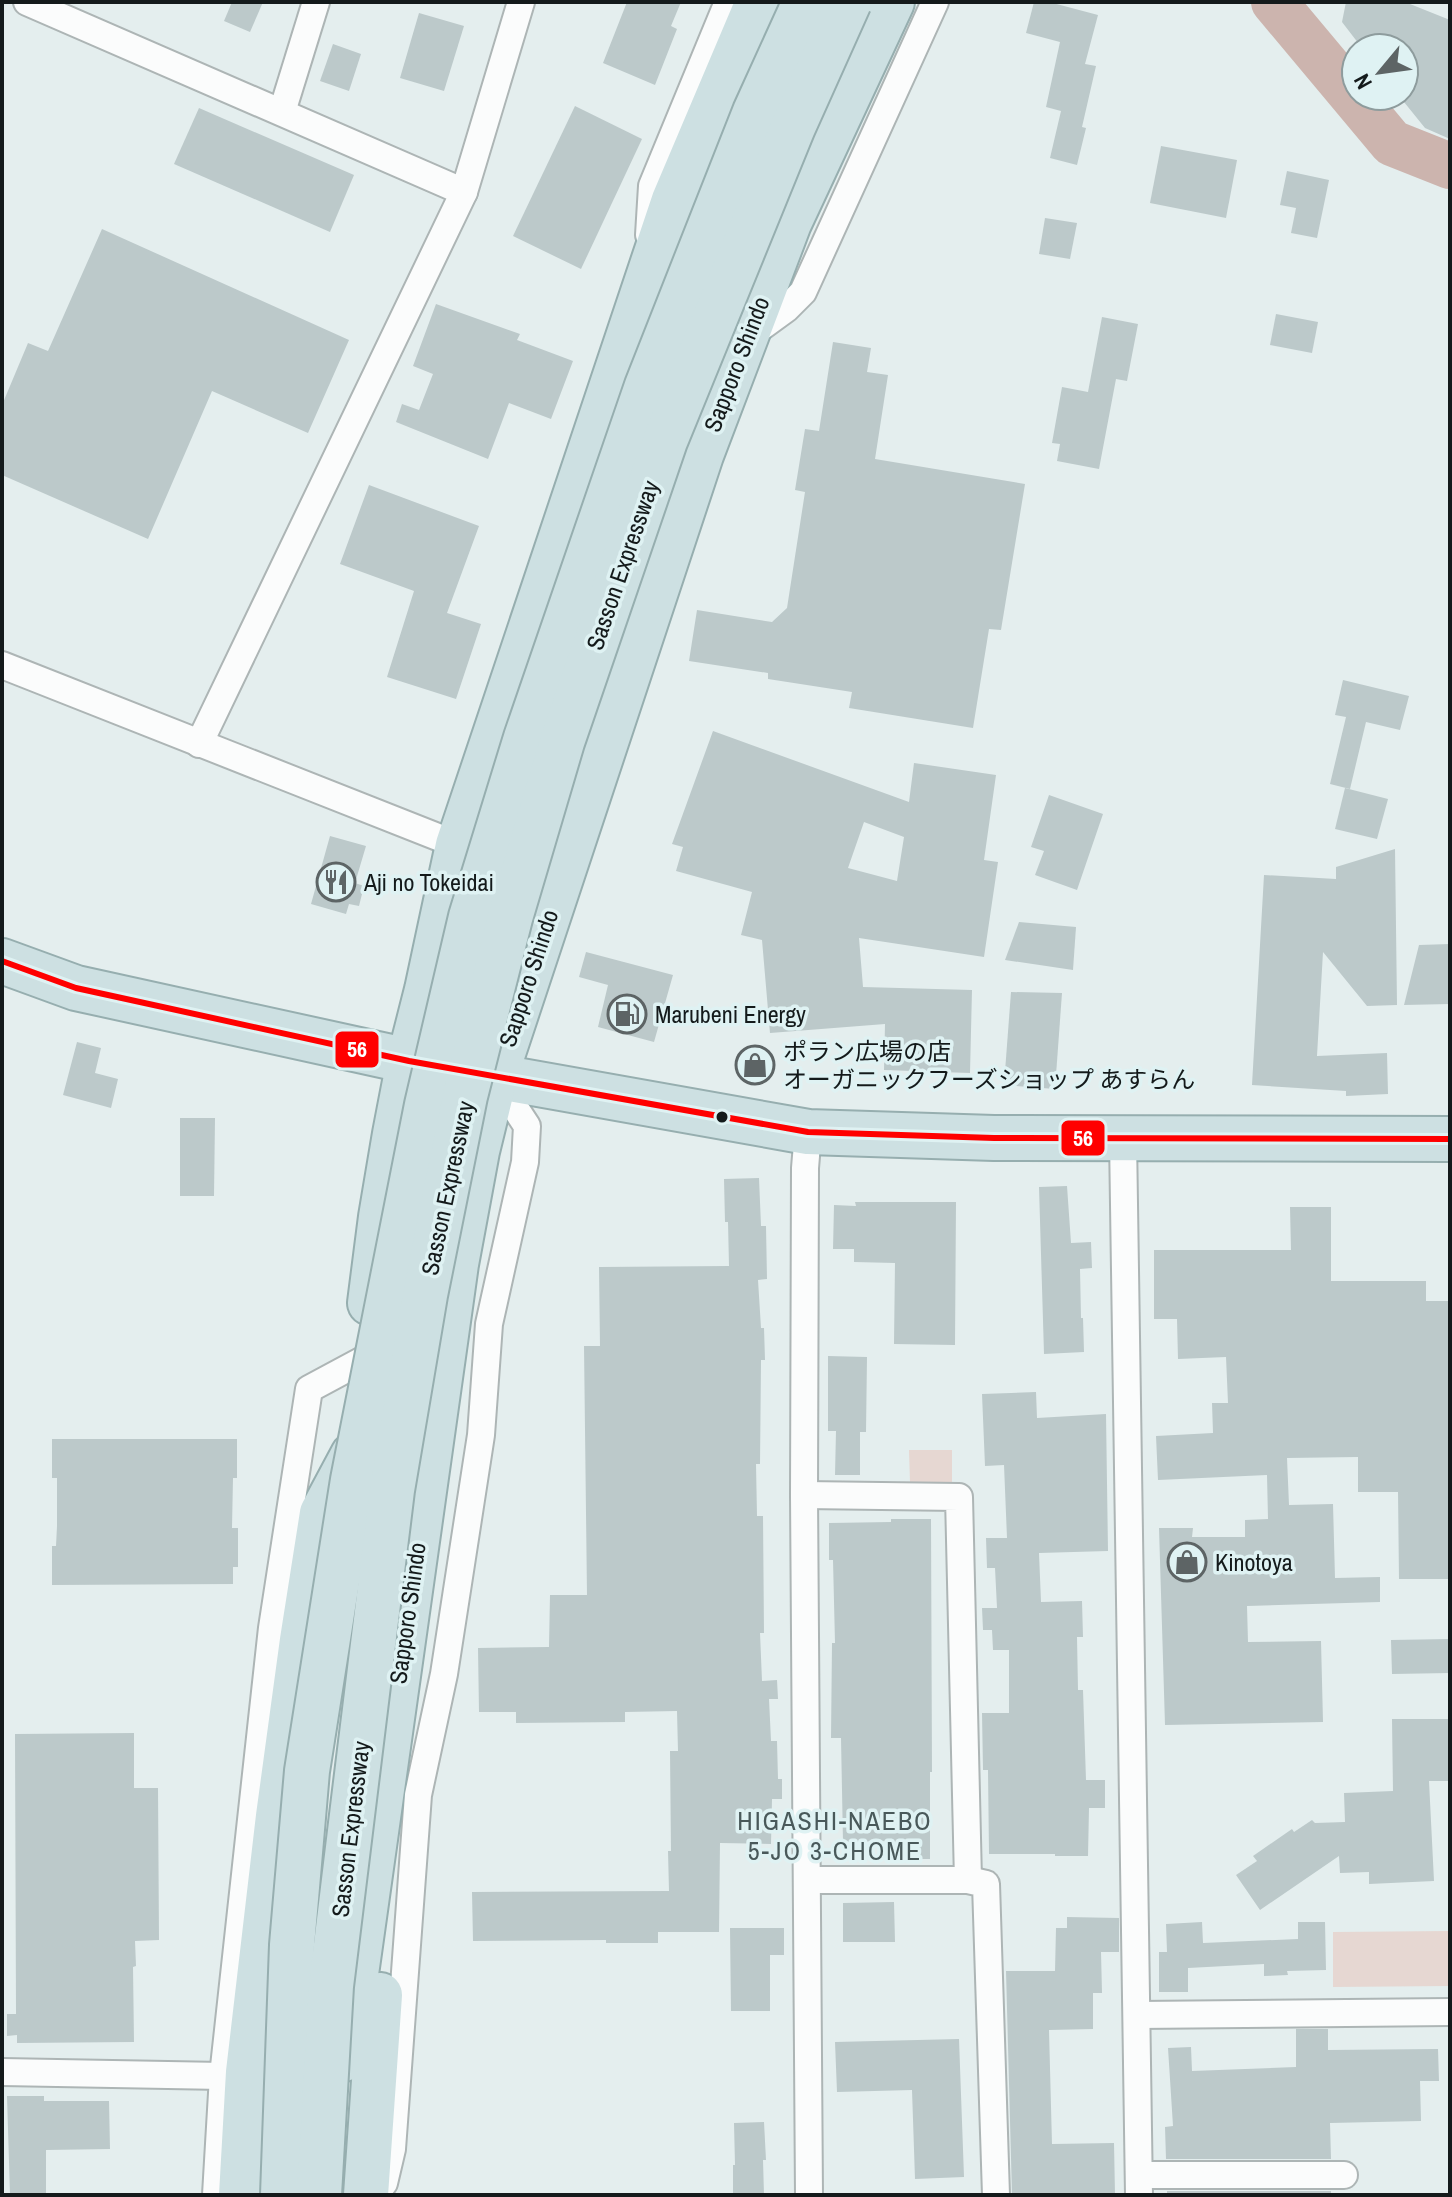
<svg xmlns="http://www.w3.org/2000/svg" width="1452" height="2197" font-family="'Archivo Narrow','Noto Sans JP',sans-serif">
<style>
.green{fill:#e6d7d2}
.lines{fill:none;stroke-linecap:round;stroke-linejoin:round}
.river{stroke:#ccb4ae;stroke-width:46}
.building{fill:#bcc9ca;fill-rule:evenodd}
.street-casing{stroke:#adb5b5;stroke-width:30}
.highway-casing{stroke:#96aeaf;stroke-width:48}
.street{stroke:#fbfcfc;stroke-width:26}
.highway{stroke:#cde0e2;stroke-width:44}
.highway-bridge-casing{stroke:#96aeaf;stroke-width:48;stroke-linecap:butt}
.highway-bridge{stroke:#cde0e2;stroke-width:44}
.bus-1-casing{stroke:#dff2f3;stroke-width:12}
.bus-1{stroke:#f00;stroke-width:6}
.bus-dot{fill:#141a1b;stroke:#dff2f3;stroke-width:3}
.labels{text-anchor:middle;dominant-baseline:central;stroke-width:7;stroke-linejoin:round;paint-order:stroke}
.street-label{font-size:24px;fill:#141a1b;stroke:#dff2f3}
.poi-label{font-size:24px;fill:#141a1b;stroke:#dff2f3;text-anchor:start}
.neighbourhood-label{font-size:26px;letter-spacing:2px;fill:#49595a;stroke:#dff2f3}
.line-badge{stroke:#dff2f3;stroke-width:3}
.badge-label{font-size:22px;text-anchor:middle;font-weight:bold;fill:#fff}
</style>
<rect width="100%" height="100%" fill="#e4eeee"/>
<g class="green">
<polygon points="909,1450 952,1450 952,1483 910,1483"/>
<polygon points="1449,1931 1450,1986 1333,1987 1333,1932"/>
</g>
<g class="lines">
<polyline class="river" points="1274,2 1392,143 1450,166"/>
</g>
<g class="building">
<polygon points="232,2 263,2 250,32 224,21"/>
<polygon points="627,2 681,2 671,26 677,29 655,85 603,63"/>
<polygon points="1034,2 1049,2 1098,15 1085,64 1096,66 1082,127 1086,128 1077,165 1050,158 1061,111 1046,107 1060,42 1026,33"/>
<polygon points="1346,2 1405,2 1450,20 1450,139 1425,128 1404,102 1404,48 1362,48 1342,22"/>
<polygon points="419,13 464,26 444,91 400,78"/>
<polygon points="333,44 361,54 349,91 320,81"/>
<polygon points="575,106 642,139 581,269 513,236"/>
<polygon points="199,108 354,175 330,232 174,164"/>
<polygon points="1161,146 1237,160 1226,218 1150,203"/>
<polygon points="1287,171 1329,180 1317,238 1291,233 1296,208 1280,205"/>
<polygon points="1045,218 1077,223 1070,259 1039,254"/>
<polygon points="102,229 349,340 308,433 212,391 148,539 2,475 2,405 28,343 48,351"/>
<polygon points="436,304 520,334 517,340 573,361 551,419 509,403 488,459 396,422 402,404 419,410 433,374 413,366"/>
<polygon points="1276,314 1318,322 1312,353 1270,345"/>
<polygon points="1102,317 1138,324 1127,381 1116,379 1099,469 1057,461 1060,444 1052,443 1062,387 1088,392"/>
<polygon points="833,342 871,348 867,372 888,375 875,459 1025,484 1001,630 989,629 973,728 849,708 852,692 768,679 768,673 689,661 697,610 772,622 787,608 805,492 795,490 805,429 819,431"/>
<polygon points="369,485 479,526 447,613 481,624 456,699 387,677 414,591 340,564"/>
<polygon points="1343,680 1409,696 1400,730 1366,722 1350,789 1330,784 1346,717 1335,715"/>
<path d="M713,731L909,802L914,763L996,775L984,860L998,862L984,957L859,938L863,987L972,990L970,1073L884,1070L885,1024L770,1033L762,940L741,935L752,892L676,871L683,847L672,844ZM864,822L904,837L897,881L848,868Z"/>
<polygon points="1345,788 1388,799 1377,839 1335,829"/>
<polygon points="1049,795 1103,814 1077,890 1035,875 1044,851 1031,847"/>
<polygon points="330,836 366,846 355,883 364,886 359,906 349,904 346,914 311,904"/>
<polygon points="1395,849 1397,1005 1367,1006 1323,952 1317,1056 1387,1053 1388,1094 1346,1096 1346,1091 1252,1085 1264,875 1336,879 1336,867"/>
<polygon points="1019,922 1076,927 1073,970 1005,960"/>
<polygon points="1450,944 1450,1004 1404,1005 1419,945"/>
<polygon points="586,952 673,975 654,1042 598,1027 608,985 579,977"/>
<polygon points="1011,992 1062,993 1055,1089 1004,1085"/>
<polygon points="77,1042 101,1048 95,1073 118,1079 111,1108 63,1095"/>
<polygon points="180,1118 215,1118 214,1196 180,1196"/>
<polygon points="759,1178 761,1226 766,1226 767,1279 758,1280 761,1328 764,1328 765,1360 761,1360 760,1464 756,1464 757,1516 763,1516 764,1633 760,1633 762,1681 777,1680 778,1699 769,1699 771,1741 777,1741 778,1779 782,1779 782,1799 772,1799 771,1844 720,1843 719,1932 658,1932 658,1943 606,1943 606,1940 473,1941 472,1892 669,1891 668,1851 671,1851 670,1751 678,1751 677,1711 625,1712 625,1722 516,1723 516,1712 479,1712 478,1648 549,1647 550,1595 587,1595 584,1346 600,1346 599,1267 729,1266 728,1222 725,1222 724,1179"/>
<polygon points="1067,1186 1071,1243 1091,1242 1092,1268 1080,1269 1081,1318 1083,1318 1084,1352 1044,1354 1039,1187"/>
<polygon points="855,1202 956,1202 955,1345 894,1344 895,1263 854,1262 854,1249 833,1249 834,1205 856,1206"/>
<polygon points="1290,1207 1331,1207 1331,1281 1426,1281 1426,1301 1450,1301 1450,1579 1399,1579 1398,1492 1358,1492 1358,1457 1287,1458 1289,1505 1333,1504 1335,1578 1380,1577 1380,1602 1247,1606 1248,1642 1321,1641 1323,1722 1165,1725 1159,1528 1193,1528 1192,1537 1245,1537 1245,1520 1268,1519 1267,1475 1158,1480 1156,1436 1213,1433 1212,1403 1228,1403 1226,1357 1178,1359 1177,1319 1154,1319 1154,1250 1291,1250"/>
<polygon points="828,1356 867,1357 866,1432 860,1432 860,1475 835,1475 836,1431 828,1431"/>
<polygon points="1036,1392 1037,1418 1106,1414 1108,1551 1039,1553 1041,1602 1082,1601 1083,1637 1077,1637 1078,1690 1083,1690 1086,1780 1105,1780 1105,1808 1089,1808 1088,1856 1055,1856 1055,1854 989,1854 988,1770 983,1770 982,1713 1009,1713 1009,1650 993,1650 992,1630 983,1630 982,1608 997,1608 995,1568 987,1568 986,1538 1007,1538 1004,1465 985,1466 982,1394"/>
<polygon points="52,1439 237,1439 237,1478 233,1478 232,1528 238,1528 238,1567 233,1567 233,1584 52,1585 52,1546 56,1546 57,1526 57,1478 52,1478"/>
<polygon points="891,1519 931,1519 932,1772 930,1772 930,1859 894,1859 894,1841 843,1842 841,1738 831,1738 832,1643 835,1643 833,1560 829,1560 829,1523 891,1522"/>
<polygon points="1450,1639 1450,1673 1392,1674 1391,1640"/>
<polygon points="1392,1719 1450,1719 1450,1781 1429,1781 1434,1881 1369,1884 1369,1872 1340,1873 1339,1856 1260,1910 1236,1875 1257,1861 1253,1856 1292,1829 1294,1832 1312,1820 1315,1823 1345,1822 1344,1793 1393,1791"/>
<polygon points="134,1733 134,1788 158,1788 159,1940 135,1941 136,1966 133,1967 134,2042 17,2043 17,2035 7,2036 7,2014 16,2014 15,1734"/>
<polygon points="894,1902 895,1942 843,1942 843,1903"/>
<polygon points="1067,1917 1119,1918 1119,1952 1101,1952 1102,1993 1093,1993 1093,2029 1049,2030 1052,2144 1114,2143 1115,2195 1012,2195 1006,1971 1055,1971 1056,1928 1067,1928"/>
<polygon points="1202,1922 1203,1943 1298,1939 1298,1922 1325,1922 1326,1970 1287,1971 1288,1975 1264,1976 1264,1964 1188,1968 1188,1992 1159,1992 1159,1952 1167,1952 1166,1924"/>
<polygon points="730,1928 784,1928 784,1955 770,1955 770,2011 731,2011"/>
<polygon points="1296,2029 1328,2029 1328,2050 1438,2049 1439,2081 1420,2081 1421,2121 1330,2123 1331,2159 1166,2159 1165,2127 1173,2126 1168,2048 1191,2047 1192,2071 1296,2067"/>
<polygon points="959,2039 964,2177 915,2179 912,2090 837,2092 835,2042"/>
<polygon points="7,2096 44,2096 44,2101 109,2101 110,2149 46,2150 46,2195 10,2195"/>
<polygon points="764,2122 766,2160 763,2160 764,2195 733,2195 733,2165 735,2165 734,2123"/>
<rect x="1167" y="2191" width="164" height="4"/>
</g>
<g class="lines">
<g class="street-casing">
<g id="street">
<polyline points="27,2 464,192"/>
<polyline points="282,112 316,2"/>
<polyline points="649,235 652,186 728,2"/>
<polyline points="749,336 786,309 803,292 935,2"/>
<polyline points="2,665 458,845"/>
<polyline points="199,744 464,192 521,2"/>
<polyline points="808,1132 805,1168 804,1495 809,2195"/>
<polyline points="1123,1138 1139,2195"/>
<polyline points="804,1495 959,1497 968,1880 807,1880"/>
<polyline points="968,1880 986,1884 996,2195"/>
<polyline points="1138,2015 1450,2012"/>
<polyline points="2,2072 223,2076"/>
<polyline points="1139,2175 1344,2175"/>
<polyline points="381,2187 384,2183 392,2149 418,1795 444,1674 481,1435 489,1324 525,1162 527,1126 495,1077"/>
<polyline points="216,2195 223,2076 272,1628 309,1389 363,1360"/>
</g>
</g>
<g class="highway-casing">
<g id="highway">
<polyline points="2,961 76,988 409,1061 808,1132 994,1138 1450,1139"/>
<polyline points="370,1303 381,1217 395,1134 409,1061 427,990 458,845 674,200 758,2"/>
<polyline points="344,2059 456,1264 477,1151 495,1077 701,455 789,223 892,2"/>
<polyline points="241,2195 248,2072 278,1816 302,1640 322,1513 353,1455"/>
<polyline points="366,2195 380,1995"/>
</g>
</g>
<use href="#street" class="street"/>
<use href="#highway" class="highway"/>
<g class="highway-bridge-casing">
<g id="highway-bridge">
<polyline points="283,2195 292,1945 307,1771 353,1480 427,1105 471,917 526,738 647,386 755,112 805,2"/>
<polyline points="319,2195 331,1986 392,1490 425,1295 465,1096 510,918 562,742 665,441 793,127 849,2"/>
</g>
</g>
<use href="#highway-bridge" class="highway-bridge"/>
<g class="bus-1-casing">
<polyline id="bus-1" points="2,961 76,988 409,1061 808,1132 994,1138 1450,1139"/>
</g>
<use href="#bus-1" class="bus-1"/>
</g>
<defs>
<g id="restaurant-ring" transform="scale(2)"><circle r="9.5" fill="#dff2f3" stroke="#5d6465" stroke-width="1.5"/><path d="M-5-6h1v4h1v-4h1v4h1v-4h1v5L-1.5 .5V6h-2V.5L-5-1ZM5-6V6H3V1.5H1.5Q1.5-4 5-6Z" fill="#5d6465"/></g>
<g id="fuel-ring" transform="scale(2)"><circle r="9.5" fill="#dff2f3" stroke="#5d6465" stroke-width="1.5"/><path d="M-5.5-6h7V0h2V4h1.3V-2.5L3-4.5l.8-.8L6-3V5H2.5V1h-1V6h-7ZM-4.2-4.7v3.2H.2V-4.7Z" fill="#5d6465"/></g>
<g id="shop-ring" transform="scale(2)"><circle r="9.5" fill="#dff2f3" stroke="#5d6465" stroke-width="1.5"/><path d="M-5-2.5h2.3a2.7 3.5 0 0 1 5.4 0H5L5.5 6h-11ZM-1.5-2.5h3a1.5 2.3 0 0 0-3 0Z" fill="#5d6465"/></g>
</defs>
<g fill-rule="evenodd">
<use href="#restaurant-ring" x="336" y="882"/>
<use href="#fuel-ring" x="627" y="1014"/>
<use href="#shop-ring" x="755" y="1065"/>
<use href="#shop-ring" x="1187" y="1562"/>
</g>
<circle class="bus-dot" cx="722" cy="1117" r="7"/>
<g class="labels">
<g class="street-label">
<text transform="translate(736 364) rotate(-69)">Sapporo Shindo</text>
<text transform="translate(622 565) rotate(-71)">Sasson Expressway</text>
<text transform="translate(528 978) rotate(-72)">Sapporo Shindo</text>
<text transform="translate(447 1188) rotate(-78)">Sasson Expressway</text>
<text transform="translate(407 1613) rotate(-82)">Sapporo Shindo</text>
<text transform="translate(350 1829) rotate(-83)">Sasson Expressway</text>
</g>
<g class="poi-label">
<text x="364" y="882">Aji no Tokeidai</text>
<text x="655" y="1014">Marubeni Energy</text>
<text x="783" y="1051">ポラン広場の店<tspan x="783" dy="28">オーガニックフーズショップ あすらん</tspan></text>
<text x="1215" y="1562">Kinotoya</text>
</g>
<g class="neighbourhood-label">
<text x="835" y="1820">HIGASHI-NAEBO<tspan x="835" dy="30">5-JO 3-CHOME</tspan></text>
</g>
</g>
<g class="line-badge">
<rect x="334" y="1030" width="46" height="39" rx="8" fill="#f00"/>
<rect x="1060" y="1119" width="46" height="38" rx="8" fill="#f00"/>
</g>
<g class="badge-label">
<text x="357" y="1057">56</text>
<text x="1083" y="1146">56</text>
</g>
<rect width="1452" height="2197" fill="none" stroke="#141a1b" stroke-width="8"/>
<g transform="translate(1380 72) rotate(241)"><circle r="38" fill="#dff2f3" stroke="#8e9c9d" stroke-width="2"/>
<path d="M0-6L14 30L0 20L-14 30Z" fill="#5d6465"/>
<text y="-12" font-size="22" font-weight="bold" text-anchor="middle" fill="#141a1b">N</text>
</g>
</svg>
